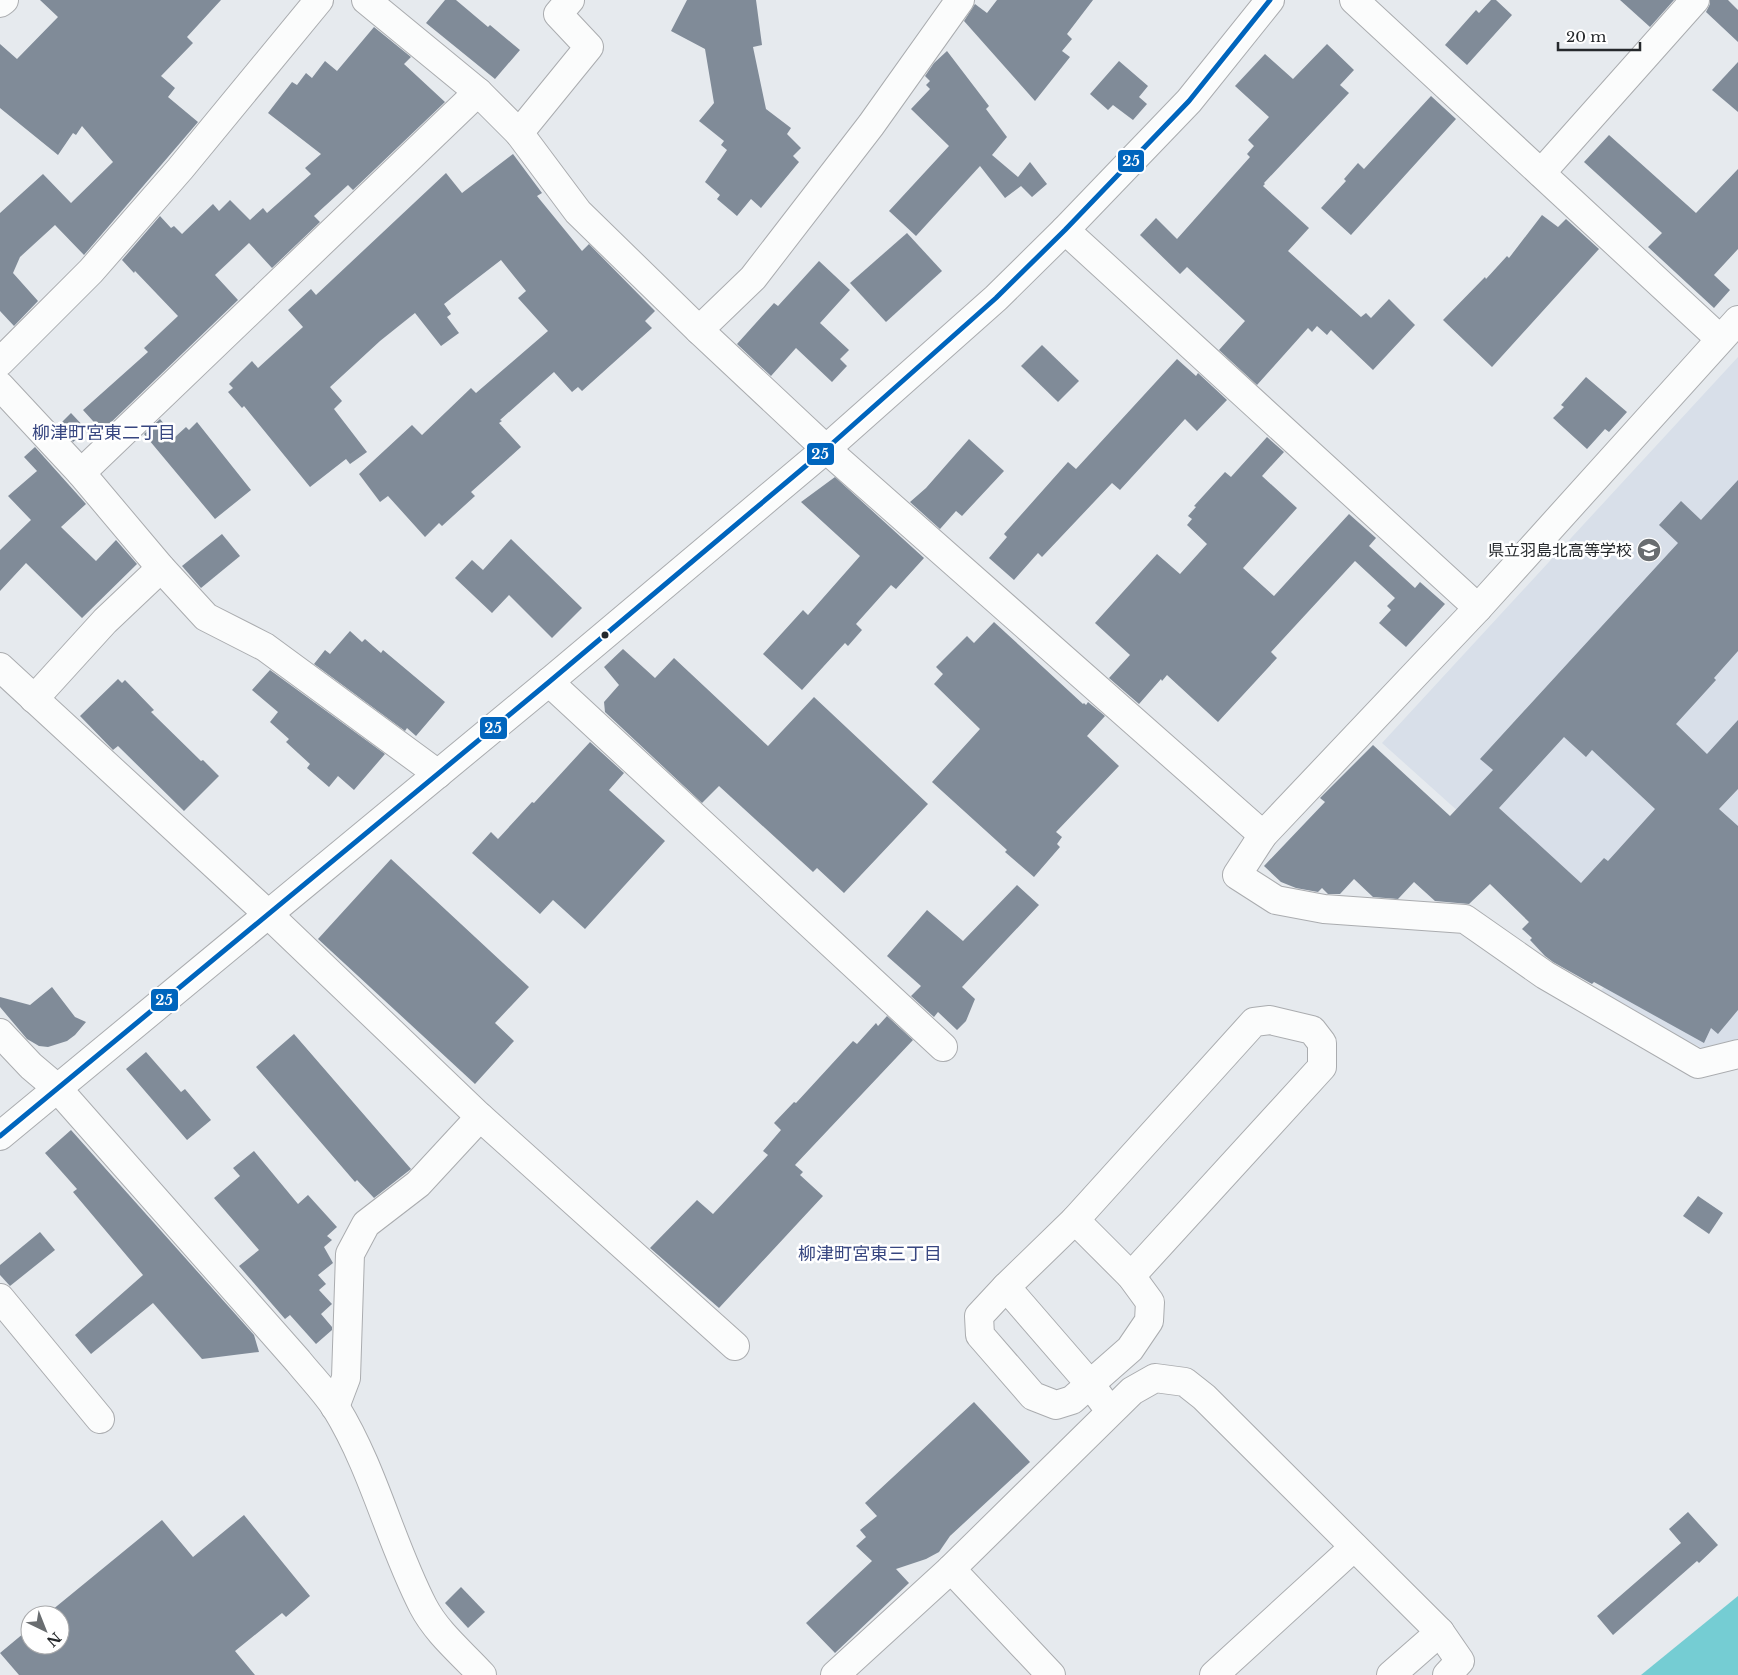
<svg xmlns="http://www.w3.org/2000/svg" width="1738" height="1675" font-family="'Libre Baskerville','Noto Sans JP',serif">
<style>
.built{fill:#d8dfe9}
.water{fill:#75cdd3}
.building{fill:#808b98;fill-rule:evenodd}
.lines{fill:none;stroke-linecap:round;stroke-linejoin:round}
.minor-casing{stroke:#aaacaf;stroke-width:30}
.major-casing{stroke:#aaacaf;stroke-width:30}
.minor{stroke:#fbfcfc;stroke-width:28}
.major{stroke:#fbfcfc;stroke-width:28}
.bus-1-casing{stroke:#fff;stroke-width:9}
.bus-1{stroke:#0065bd;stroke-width:5}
.bus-dot{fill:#26292c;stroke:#fff;stroke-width:2}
.labels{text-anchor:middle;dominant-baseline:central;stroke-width:5;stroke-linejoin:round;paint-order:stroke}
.poi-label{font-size:16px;fill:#26292c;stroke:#fff;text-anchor:end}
.neighbourhood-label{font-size:18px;fill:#374680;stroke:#fff}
.line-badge{stroke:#fff;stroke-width:2}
.badge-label{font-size:14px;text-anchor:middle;font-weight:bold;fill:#fff}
</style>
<rect width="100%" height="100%" fill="#e6eaee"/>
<polygon class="built" points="1738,357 1738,1039 1704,1049 1596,996 1626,962 1382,743"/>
<polygon class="water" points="1738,1596 1738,1675 1641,1675"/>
<g class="building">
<polygon points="40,0 221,0 187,37 193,43 161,76 175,88 168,97 198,122 84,255 55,225 20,257 13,273 38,301 14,326 0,311 0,213 43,174 71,203 113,162 82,126 76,135 73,133 58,155 0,108 0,44 17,59 58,17"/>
<polygon points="445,0 456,0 488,27 490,25 520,50 495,79 426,23"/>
<polygon points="687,0 756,0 762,45 753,47 766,109 791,128 787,134 801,148 793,156 799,162 761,208 751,199 737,216 717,199 720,195 705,182 727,150 721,145 724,141 699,121 714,103 705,49 671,31"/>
<polygon points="997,0 1093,0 1067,34 1072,39 1062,51 1070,57 1035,101 964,21 975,4 987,13"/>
<polygon points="1491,0 1496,0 1512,15 1467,65 1445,45 1476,10 1479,13"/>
<polygon points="1620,0 1674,0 1650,27"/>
<polygon points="1710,0 1728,0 1738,10 1738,42 1706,12 1710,4"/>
<polygon points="374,27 411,57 404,64 445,102 353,190 348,185 314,216 320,222 272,268 249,243 215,275 238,300 102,431 83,410 148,352 144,348 178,316 135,271 134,273 122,260 160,216 171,228 174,226 182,234 213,204 219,211 230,200 250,220 263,208 267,213 311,174 305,168 321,154 268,113 292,82 297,85 306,73 312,78 325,61 337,71"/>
<polygon points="1327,44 1354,70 1340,85 1349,93 1264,183 1265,184 1263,186 1309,228 1288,251 1361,317 1366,313 1371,318 1389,299 1415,325 1373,370 1331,330 1327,335 1317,326 1312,332 1308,328 1257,385 1219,350 1245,321 1187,267 1180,274 1140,235 1156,218 1177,239 1250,157 1247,154 1254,146 1248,140 1269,117 1235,86 1265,54 1293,79"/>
<polygon points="947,51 989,106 986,109 1007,137 992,155 1018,177 1030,162 1047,184 1032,197 1021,186 1005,198 980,166 916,236 889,211 949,146 911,109 930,89 926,85 930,81 925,76 934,63"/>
<polygon points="1119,61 1148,86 1139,97 1147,104 1133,120 1113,105 1108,110 1090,94"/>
<polygon points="1738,62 1738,112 1712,90"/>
<polygon points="1431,96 1456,119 1351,235 1321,208 1346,181 1344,179 1358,163 1364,169"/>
<polygon points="1609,135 1696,213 1738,169 1738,249 1714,275 1730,290 1714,308 1648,247 1662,233 1584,162"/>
<polygon points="513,154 542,193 537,196 582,251 589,244 655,311 645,321 652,328 582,391 578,387 572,392 554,372 500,420 502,421 499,423 521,447 471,492 475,496 442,526 439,523 425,537 388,496 380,502 359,474 412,425 422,435 471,388 476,393 548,331 518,298 526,291 501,260 444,304 451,314 447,317 459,333 441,346 415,313 380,341 330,387 342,401 334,409 367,452 350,464 346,459 310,487 244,406 242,408 228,392 233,388 229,384 252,361 258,368 303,327 288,310 311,289 316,295 446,173 462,193"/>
<polygon points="1542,215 1558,227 1566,219 1599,249 1492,367 1443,320 1485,277 1486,279 1507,256 1509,258"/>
<polygon points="907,233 942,271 886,322 850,283"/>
<polygon points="819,261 850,290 820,323 849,350 840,359 847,366 832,382 796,348 771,376 737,344 774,303 778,306"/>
<polygon points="1042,345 1079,381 1058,402 1021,366"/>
<polygon points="1177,359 1196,376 1198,373 1227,400 1197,431 1185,419 1120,490 1112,483 1042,557 1038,553 1014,580 989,558 1007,537 1004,534 1068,462 1076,469"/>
<polygon points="1586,377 1627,412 1609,432 1605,429 1587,449 1553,418 1564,407 1561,405"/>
<polygon points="71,413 87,430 73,442 58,426"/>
<polygon points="160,419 175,437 186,427 189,430 197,422 251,490 215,519 144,434"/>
<polygon points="1267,437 1284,452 1262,476 1297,508 1243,568 1274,596 1349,514 1376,538 1369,546 1415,588 1420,582 1445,604 1406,647 1379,623 1391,610 1387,606 1395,598 1355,561 1271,652 1277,658 1218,722 1167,675 1162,681 1161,679 1139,704 1109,678 1130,655 1095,623 1157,554 1180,574 1207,544 1187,525 1192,519 1188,516 1196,507 1194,506 1225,472 1231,477"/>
<polygon points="969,439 1004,471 962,516 956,511 940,529 910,502 926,488"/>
<polygon points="35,447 86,504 61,527 96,561 116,540 137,564 82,618 26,563 0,591 0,550 31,520 8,496 37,471 24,457"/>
<polygon points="835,477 924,558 896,589 891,585 856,624 862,630 848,646 845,643 802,690 763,654 803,610 808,615 860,556 801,502"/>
<path d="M1738,480V651L1714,678L1716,680L1676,724L1707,754L1738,720V789L1719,809L1738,826V1010L1718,1034L1711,1028L1704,1043L1594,982L1592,984L1553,962L1545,956L1530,940L1532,938L1522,929L1529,922L1490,884L1469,904L1435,901L1414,882L1398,899L1373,897L1354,879L1340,894H1328L1322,888L1318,892L1296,888L1281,882L1264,866L1325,802L1320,798L1373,745L1450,816L1493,770L1480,759L1678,543L1659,525L1681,501L1701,520ZM1564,737L1586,757L1592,750L1655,809L1608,861L1604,858L1581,883L1499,808Z"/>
<polygon points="222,534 240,556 201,588 182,566"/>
<polygon points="511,539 582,608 552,638 509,595 492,613 455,578 472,560 483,570"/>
<polygon points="994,622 1083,704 1084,703 1086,705 1088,702 1105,716 1087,736 1119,766 1056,832 1062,837 1057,844 1060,847 1034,877 1005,852 1007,850 932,782 980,729 934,684 943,674 936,667 967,636 974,643"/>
<polygon points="350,631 362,642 365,639 381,653 383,650 445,702 416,736 407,728 405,731 314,664 325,650 330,654"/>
<polygon points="623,649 655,678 674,658 768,746 814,697 928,804 844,893 817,868 813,872 719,786 702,803 605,712 604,702 619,685 604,667"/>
<polygon points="270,670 385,754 354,790 338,776 329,787 307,768 310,764 286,742 289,739 270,722 278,712 252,690"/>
<polygon points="118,679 122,683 125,680 154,710 151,712 201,761 203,760 219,776 184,811 118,746 113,750 80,716"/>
<polygon points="590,742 624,773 609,790 665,841 585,929 553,900 540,914 472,853 491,832 498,839 532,802 534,803"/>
<polygon points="391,859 529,987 495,1023 514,1041 475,1084 318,939"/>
<polygon points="1017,885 1039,905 962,987 975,999 966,1021 957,1030 938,1012 934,1017 911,996 921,986 887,956 927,910 963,941"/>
<polygon points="52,987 75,1017 86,1022 75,1035 67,1041 48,1047 39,1046 27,1039 0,1007 0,997 30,1005"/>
<polygon points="887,1016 913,1040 795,1165 803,1172 800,1175 823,1196 719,1308 650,1248 697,1200 713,1214 768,1155 763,1151 781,1130 774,1123 794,1102 796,1103 853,1041 857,1044 876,1023 878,1026"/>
<polygon points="294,1034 411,1169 374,1198 357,1180 355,1182 256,1067"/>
<polygon points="146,1052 181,1092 185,1089 211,1120 187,1140 126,1069"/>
<polygon points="71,1130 254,1335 259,1352 202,1359 153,1303 91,1354 75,1335 143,1275 73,1192 77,1189 45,1153"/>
<polygon points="254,1151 298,1204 308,1195 337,1227 327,1236 332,1240 324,1247 333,1263 318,1275 326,1284 319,1290 332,1304 321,1314 332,1327 332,1330 316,1344 290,1315 285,1319 239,1266 259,1250 214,1198 240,1176 233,1168"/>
<polygon points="1698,1196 1723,1213 1709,1234 1683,1216"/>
<polygon points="40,1232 55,1250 10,1286 0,1275 0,1265"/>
<polygon points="974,1402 1030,1462 950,1536 939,1552 926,1559 896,1569 909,1583 835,1653 806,1623 872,1561 856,1546 866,1537 860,1530 877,1516 865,1503"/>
<polygon points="1688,1512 1718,1545 1699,1563 1697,1561 1613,1635 1597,1616 1681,1543 1669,1529"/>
<polygon points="244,1515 310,1596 286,1617 282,1613 235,1651 255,1675 19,1675 0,1653 30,1628 30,1645 60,1645 60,1615 46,1615 162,1520 193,1557"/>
<polygon points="461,1587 485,1612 468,1628 445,1603"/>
</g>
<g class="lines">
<g class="minor-casing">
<g id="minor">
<polyline points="366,0 478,92 519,133 578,212 699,330 826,449 1263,835"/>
<polyline points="1354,0 1720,339"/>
<polyline points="0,3 4,0"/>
<polyline points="519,133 589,47 558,14 570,0"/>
<polyline points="1541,173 1695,0"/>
<polyline points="1065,230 1478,608"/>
<polyline points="1738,320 1478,608 1263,835 1237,875 1276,900 1324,909 1465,919 1545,975 1698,1064 1738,1054"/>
<polyline points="699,330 753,278 871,125 960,0"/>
<polyline points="0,362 91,271 180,169 319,0"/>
<polyline points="0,386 81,473 161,568 206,617 265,647 438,774"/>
<polyline points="81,473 478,92"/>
<polyline points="0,667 269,915 480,1117 735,1346"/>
<polyline points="549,682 943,1047"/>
<polyline points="34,699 105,621 161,568"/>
<path d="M0,1033L31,1066L57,1088L298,1361C310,1376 325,1391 336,1408C374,1470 390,1542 423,1606C437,1633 462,1653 482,1675"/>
<polyline points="1006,1287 979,1316 980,1335 1033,1396 1056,1405 1072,1400 1130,1349 1149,1321 1150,1302 1131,1276 1075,1220"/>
<polyline points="0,1298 100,1419"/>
<polyline points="335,1407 346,1378 350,1254 366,1224 418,1184 480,1117"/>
<polyline points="1110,1411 1090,1384 1006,1287 1075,1220 1254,1022 1270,1020 1312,1030 1322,1043 1322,1067 1131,1276"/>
<polyline points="951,1569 1051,1675"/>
<polyline points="835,1675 951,1569 1132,1391 1155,1378 1185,1382 1204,1397 1440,1632 1460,1661 1447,1675"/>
<polyline points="1214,1675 1354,1547"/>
<polyline points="1391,1675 1440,1632"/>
</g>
</g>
<g class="major-casing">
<polyline id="major" points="0,1136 549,682 826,449 996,298 1065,230 1189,101 1270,0"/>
</g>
<use href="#minor" class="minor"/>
<use href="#major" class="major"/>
<g class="bus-1-casing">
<polyline id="bus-1" points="0,1136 549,682 826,449 996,298 1065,230 1189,101 1270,0"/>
</g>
<use href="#bus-1" class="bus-1"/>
</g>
<defs>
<g id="school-disc" transform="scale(1.25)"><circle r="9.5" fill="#696d70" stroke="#fff"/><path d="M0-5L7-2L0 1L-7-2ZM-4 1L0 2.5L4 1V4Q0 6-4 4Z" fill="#fff"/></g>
</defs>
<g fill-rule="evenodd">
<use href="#school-disc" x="1649" y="550"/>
</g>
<circle class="bus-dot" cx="605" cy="635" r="4.5"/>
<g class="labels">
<g class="poi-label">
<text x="1632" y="550">県立羽島北高等学校</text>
</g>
<g class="neighbourhood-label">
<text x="104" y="433">柳津町宮東二丁目</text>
<text x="870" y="1254">柳津町宮東三丁目</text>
</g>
</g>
<g class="line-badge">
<rect x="1117" y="149" width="28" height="24" rx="5" fill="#0065bd"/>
<rect x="806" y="442" width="29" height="24" rx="5" fill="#0065bd"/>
<rect x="479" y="716" width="29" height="24" rx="5" fill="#0065bd"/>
<rect x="150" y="988" width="29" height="24" rx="5" fill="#0065bd"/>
</g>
<g class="badge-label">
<text x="1131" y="166">25</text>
<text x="820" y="459">25</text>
<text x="493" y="733">25</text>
<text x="164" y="1005">25</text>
</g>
<g transform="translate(45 1630) rotate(137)"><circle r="24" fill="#ffffff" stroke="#a8a9ab"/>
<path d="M0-4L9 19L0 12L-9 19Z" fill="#696d70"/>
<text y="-8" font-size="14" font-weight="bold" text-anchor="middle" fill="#26292c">N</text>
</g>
<path d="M1558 42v8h82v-8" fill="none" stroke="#26292c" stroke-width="2.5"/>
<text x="1566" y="42" font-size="15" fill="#26292c" stroke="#ffffff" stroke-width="4" paint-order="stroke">20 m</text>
</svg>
